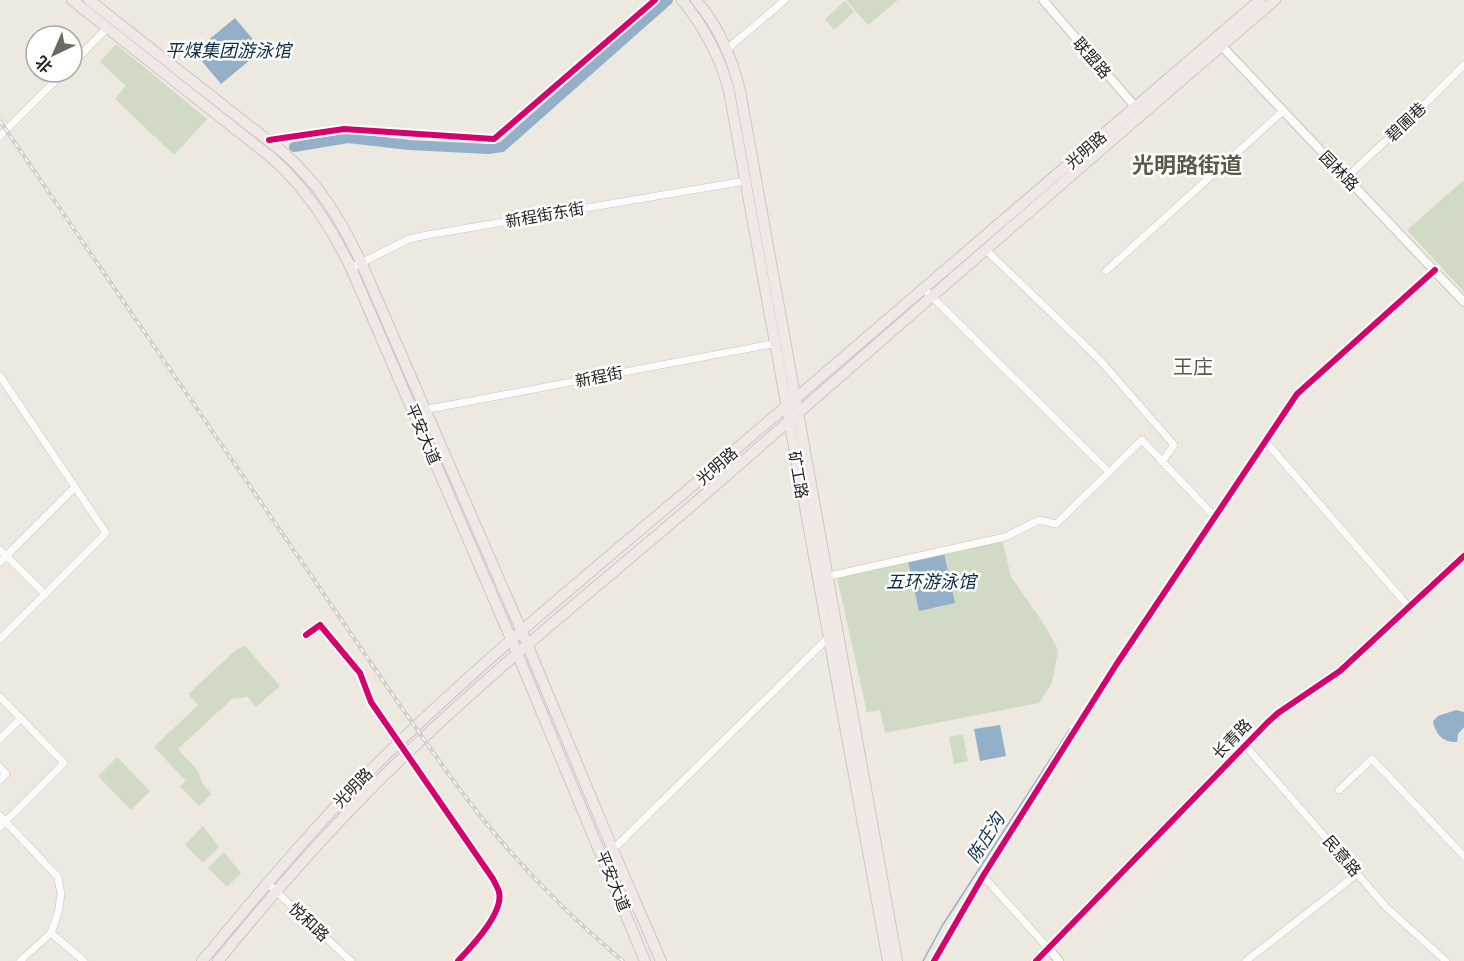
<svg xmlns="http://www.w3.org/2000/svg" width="1464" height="961" font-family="Figtree,'Noto Sans SC',sans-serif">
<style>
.green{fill:#d0dac4}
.water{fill:#94b0c9}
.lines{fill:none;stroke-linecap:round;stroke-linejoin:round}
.stream{stroke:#94b0c9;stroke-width:1.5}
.river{stroke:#94b0c9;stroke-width:10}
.minor-casing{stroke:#c9c5be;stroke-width:8}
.tertiary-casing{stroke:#c9c5be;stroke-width:10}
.primary-casing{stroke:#c9c7c2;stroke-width:12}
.minor{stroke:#fcfcfa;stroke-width:7}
.tertiary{stroke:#fcfcfa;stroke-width:8}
.primary{stroke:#f1e8e6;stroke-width:10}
.rail-casing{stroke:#d2d0cd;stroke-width:4}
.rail{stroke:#fff;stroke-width:1.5;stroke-dasharray:4.5;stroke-linecap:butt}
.minor-bridge-casing{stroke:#c9c5be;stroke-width:8;stroke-linecap:butt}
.minor-bridge{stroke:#fcfcfa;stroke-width:7}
.cycleway-casing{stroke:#fff;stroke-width:10}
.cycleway{stroke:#d6006c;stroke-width:6}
.labels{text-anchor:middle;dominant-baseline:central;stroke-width:5;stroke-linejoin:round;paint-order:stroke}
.street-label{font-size:16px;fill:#27231d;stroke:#fff}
.water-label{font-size:18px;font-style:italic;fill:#0c2c48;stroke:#fff}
.quarter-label{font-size:20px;fill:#5f5749;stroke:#fff}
.district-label{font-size:22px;font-weight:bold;fill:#5f5749;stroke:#fff}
</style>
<rect width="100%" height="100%" fill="#eee9e0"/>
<g class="green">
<polygon points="846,0 898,0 868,25"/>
<polygon points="845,1 854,12 834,30 825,19"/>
<polygon points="116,44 207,119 174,155 115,99 126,86 100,62"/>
<polygon points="1464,180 1464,292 1407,230"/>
<polygon points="1002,539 1011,577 1044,624 1058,650 1052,683 1039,703 885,733 880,710 867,712 837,577"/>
<polygon points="245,646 280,686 256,707 248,697 232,699 178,749 197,770 204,786 212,794 199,806 180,786 186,781 154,747 198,705 188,694 236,650"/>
<polygon points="963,734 968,761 954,764 949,737"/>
<polygon points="117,757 150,791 131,810 98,776"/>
<polygon points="203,826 219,847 203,863 185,845"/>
<polygon points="224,852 241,873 227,887 208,868"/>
</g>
<g class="water">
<polygon points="235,18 262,50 221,84 194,52"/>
<polygon points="944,553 955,603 919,611 908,561"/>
<path d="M1456,710L1464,712V727L1458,734L1457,742C1443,743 1435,734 1433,721L1438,716Z"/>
<polygon points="1000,725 1006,756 980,761 974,729"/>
</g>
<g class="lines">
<polyline class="stream" points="923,961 942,926 1070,729"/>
<polyline class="river" points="294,147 348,138 409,145 488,149 502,147 668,0"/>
<g class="minor-casing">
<g id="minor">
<polyline points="727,49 785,0"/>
<polyline points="72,64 107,28"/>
<polyline points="0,136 64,72"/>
<polyline points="269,140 344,129 494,139 655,0"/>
<polyline points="1346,178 1428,101 1464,65"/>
<polyline points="986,250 1099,359 1174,445 1162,462"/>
<polyline points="351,268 409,239 427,235 745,181"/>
<polyline points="1106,271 1282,112"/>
<polyline points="925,290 1109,472"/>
<polyline points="0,376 106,533 0,639"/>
<polyline points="413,412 777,343"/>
<polyline points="1266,442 1408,606"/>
<polyline points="0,550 45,594"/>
<polyline points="0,562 75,487"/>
<polyline points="829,576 1005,537 1039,520 1056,524 1142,440 1215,517"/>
<polyline points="306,635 320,625 360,673 371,702 389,729"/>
<polyline points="0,697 64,763 0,827"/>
<polyline points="0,739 21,718"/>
<polyline points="1245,745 1386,907 1446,961"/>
<path d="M411,760L493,879C495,883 498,888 499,892C504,913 471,947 458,961"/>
<polyline points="0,767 6,774 0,780"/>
<polyline points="1339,790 1372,759 1464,856"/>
<polyline points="0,816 58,877 61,895 58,913 51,933"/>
<polyline points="604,858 828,638"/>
<polyline points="983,876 1048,948"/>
<polyline points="267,883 351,961"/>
<polyline points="20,961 51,933 84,961"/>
<polyline points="934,961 983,876 1116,665 1297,394 1435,270"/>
<polyline points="1246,961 1357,874"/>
</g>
</g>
<g class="tertiary-casing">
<g id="tertiary">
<polyline points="1043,0 1138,110"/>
<polyline points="1217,41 1464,302"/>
<polyline points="1048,948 1059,961"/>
<polyline points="1036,961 1267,723 1278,713 1340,671 1464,556"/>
</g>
</g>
<g class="primary-casing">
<g id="primary">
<path d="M72,0L272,158C307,189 330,226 351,268L512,641L645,961"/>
<path d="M89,0L284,153C321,186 340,219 361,262L522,632L613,850L661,961"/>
<path d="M682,0C705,28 720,56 729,91L888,961"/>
<path d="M696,0C719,27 732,57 740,91L897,961"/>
<path d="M202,961C262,889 322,817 389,752C499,645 619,549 736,449C911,300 1085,150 1260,0"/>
<path d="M218,961C274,892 332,826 396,764C495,667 606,580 710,490C898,326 1085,162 1275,0"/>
</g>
</g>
<use href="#minor" class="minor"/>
<use href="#tertiary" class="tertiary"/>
<use href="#primary" class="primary"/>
<g class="rail-casing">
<path id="rail" d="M0,121L397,701C418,731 439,761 461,791C508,854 563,911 623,961"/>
</g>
<use href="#rail" class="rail"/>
<g class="minor-bridge-casing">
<polyline id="minor-bridge" points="389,729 411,760"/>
</g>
<use href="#minor-bridge" class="minor-bridge"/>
<g class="cycleway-casing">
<g id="cycleway">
<polyline points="269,140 344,129 494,139 655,0"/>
<path d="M306,635L320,625L360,673L371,702L493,879C495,883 498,888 499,892C504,913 471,947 458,961"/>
<polyline points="934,961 983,876 1116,665 1297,394 1435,270"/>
<polyline points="1036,961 1267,723 1278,713 1340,671 1464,556"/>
</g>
</g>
<use href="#cycleway" class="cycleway"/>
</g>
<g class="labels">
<g class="street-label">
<text transform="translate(1092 58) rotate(49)">联盟路</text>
<text transform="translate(1406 122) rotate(-43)">碧圃巷</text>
<text transform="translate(1086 150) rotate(-41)">光明路</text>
<text transform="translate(1339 171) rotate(46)">园林路</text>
<text transform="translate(545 215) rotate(-10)">新程街东街</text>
<text transform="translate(599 377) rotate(-11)">新程街</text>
<text transform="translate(423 434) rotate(67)">平安大道</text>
<text transform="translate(717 466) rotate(-41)">光明路</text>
<text transform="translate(798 475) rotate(80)">矿工路</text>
<text transform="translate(1232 739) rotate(-46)">长青路</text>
<text transform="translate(353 788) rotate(-46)">光明路</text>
<text transform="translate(1342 856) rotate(49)">民意路</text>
<text transform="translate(613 881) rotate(68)">平安大道</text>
<text transform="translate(309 922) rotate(43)">悦和路</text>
</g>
<g class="water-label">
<text x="228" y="51">平煤集团游泳馆</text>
<text x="931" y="582">五环游泳馆</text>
<text transform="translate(986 838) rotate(-58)">陈庄沟</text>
</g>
<g class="quarter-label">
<text x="1193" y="367">王庄</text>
</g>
<g class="district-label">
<text x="1187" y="165">光明路街道</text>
</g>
</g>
<g transform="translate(54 54) rotate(224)"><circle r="28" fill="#ffffff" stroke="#a9a7a5" stroke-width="1.5"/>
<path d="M0-4.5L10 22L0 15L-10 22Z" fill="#6d6861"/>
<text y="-9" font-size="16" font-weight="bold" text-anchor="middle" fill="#27231d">北</text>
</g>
</svg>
